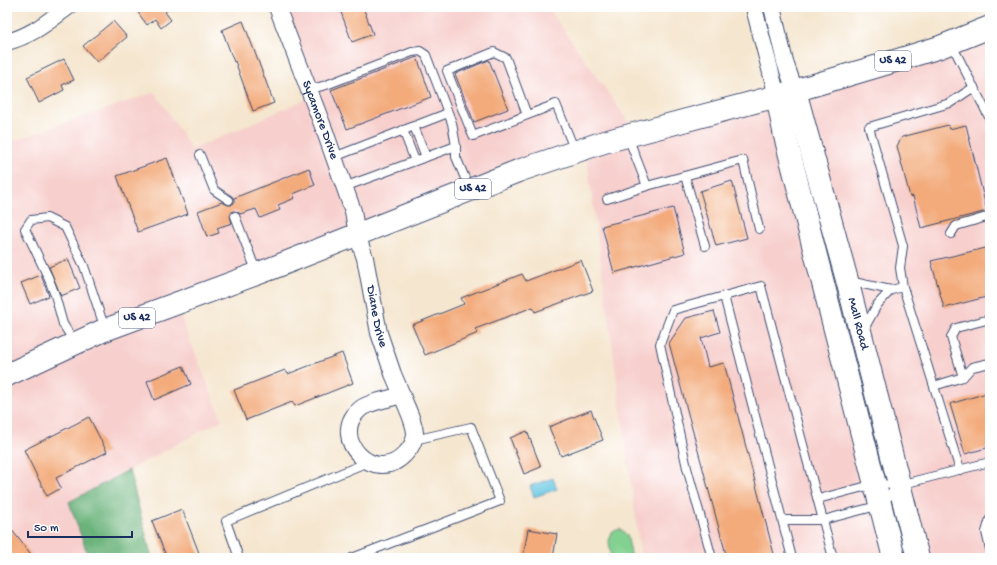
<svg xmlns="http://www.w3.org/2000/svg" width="997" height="565" font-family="'Gochi Hand',sans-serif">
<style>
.built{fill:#f7d0ce}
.green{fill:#83d190;stroke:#4f8077}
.forest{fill:#6ab37a;stroke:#42716c}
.water{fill:#64c6e2;stroke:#407aa0}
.building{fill:#f3ab7b}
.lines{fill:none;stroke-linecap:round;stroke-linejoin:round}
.service-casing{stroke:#3c4a6f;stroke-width:10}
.minor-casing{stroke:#3c4a6f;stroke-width:18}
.secondary-casing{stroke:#3c4a6f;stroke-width:24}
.primary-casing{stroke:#3c4a6f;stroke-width:24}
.service{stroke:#fff;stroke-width:8}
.minor{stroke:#fff;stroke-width:16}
.secondary{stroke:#fff;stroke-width:22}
.primary{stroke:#fff;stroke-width:22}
.labels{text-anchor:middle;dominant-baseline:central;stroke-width:4;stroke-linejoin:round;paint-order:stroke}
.shield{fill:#fff;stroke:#5f6d8e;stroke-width:1}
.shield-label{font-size:12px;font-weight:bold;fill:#1b2f5e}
.street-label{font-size:13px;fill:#1b2f5e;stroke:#fff}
</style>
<rect width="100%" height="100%" fill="#fff"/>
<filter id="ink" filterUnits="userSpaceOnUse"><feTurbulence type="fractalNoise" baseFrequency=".025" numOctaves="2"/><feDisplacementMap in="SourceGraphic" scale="8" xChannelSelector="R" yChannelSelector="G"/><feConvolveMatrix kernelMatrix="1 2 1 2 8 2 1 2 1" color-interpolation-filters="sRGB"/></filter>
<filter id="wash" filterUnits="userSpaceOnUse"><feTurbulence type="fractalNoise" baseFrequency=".012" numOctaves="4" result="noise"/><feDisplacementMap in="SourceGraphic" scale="16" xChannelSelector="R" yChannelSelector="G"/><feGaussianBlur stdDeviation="0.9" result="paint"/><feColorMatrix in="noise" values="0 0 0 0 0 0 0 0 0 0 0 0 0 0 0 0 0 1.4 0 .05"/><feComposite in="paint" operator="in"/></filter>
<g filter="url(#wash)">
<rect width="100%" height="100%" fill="#f5e6cf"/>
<polygon class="built" points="277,7 548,7 636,133 990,27 990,558 641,558 586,152 175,303 222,420 69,502 89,558 7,558 7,143 155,92 192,150 311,97"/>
<polygon class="green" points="620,529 627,535 632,558 611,558 609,541 612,532"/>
<polygon class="forest" points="129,470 152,558 89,558 69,502"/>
<polygon class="water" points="553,478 557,489 534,497 530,486"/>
<g id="blocks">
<g class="building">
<polygon points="134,7 172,7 165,12 171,20 161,28 155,19 147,25"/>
<polygon points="339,7 363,7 373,34 352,42"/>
<polygon points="113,21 127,37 97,62 83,46"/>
<polygon points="243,21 274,103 253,111 235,61 234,62 222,30"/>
<polygon points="417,57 431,97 347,129 331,90"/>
<polygon points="64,59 74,80 62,85 64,90 39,103 27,77"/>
<polygon points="489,60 508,109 474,122 455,74"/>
<polygon points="948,125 949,129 966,125 987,211 921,228 913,196 910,197 897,146 902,137"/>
<polygon points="167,158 188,214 138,232 117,176"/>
<polygon points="309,168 315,185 293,194 295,198 278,205 280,210 260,218 256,209 240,214 238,212 233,211 230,216 232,223 217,228 219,233 207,237 198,211 222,202 228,205 231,205 234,203 234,198"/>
<polygon points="732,181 747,238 716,246 700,191"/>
<polygon points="673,208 685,253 614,273 602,226"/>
<polygon points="990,247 990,296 944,308 931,261"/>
<polygon points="68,259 80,288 61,296 49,267"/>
<polygon points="581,260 593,291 535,312 533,307 475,329 478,333 425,355 412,325 464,304 461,298 522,274 526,281"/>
<polygon points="41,275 49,296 30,304 21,283"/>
<polygon points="714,311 720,332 701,338 708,367 724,363 775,558 727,558 669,343 686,318"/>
<polygon points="342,353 353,383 295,406 292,402 246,420 234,390 285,370 288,374"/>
<polygon points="183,366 191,384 154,400 147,381"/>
<polygon points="990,392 990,447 965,454 950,404"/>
<polygon points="591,410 603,440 561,456 549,427"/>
<polygon points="89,417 107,452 56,478 61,488 47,496 24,450"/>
<polygon points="527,431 541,467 524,474 510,438"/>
<polygon points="182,509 201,558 167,558 152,521"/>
<polygon points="7,524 34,558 7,558"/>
<polygon points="528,529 557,534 553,558 523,558"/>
</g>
</g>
</g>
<g filter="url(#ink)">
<use href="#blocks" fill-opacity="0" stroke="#3c4a6f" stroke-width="1"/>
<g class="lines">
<g class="service-casing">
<g id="service">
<polyline points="951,43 990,119"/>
<polyline points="308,90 326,85 412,52 420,51 426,55 452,123 456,146 456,157 470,190"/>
<polyline points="527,115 506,58 494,52 447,71 473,136 556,104 575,151"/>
<polyline points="414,126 426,157"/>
<polyline points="403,130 415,161"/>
<polyline points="628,137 647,186 743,160 759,229"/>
<polyline points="200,155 214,190 229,200"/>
<polyline points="334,157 448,113"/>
<polyline points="685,176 705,246"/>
<polyline points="344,187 456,146"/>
<polyline points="607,199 647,186"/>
<polyline points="235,216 257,273"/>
<polyline points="951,234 956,226 990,216"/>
<polyline points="849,281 891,290 903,287"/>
<polyline points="724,296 792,558"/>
<polyline points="864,329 877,305 891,290"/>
<polyline points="75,343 63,324 55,295 48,277 25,229 31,220 47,218 65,227 84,266 105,329"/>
<polyline points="963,377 972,367 990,363"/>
<polyline points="934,386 963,377 951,337 956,328 990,319"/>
<polyline points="960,470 903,287 900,268 903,246 869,127 950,103 974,87"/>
<polyline points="818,499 875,484 899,485 990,462"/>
<polyline points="990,519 986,532 990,549"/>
<polyline points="783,520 823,520 881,505 897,487"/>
<polyline points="239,558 226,521 368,462"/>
<polyline points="352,558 500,501 471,427 414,440"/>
<polyline points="712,558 687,468 660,344 673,310 761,286 833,558"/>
</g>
</g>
<g class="minor-casing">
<g id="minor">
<path id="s1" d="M277,7L324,129L353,211L357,235L365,258L379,333L393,374L402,395"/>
<polyline points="756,7 755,12 777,96"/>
<polyline points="772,7 785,62 795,91"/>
<path d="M7,42C33,35 47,22 68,7"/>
<path d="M402,395C406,407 414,420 415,433C415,441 411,448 405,454C375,487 328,438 359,410C367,402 390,399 402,395Z"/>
</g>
</g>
<g class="secondary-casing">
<g id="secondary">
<path id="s2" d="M795,91L847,280L918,558"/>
<polyline points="777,96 785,136 894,558"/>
</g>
</g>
<g class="primary-casing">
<polyline id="primary" points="7,375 102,331 270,269 518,171 604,142 777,96 885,64 940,47 990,27"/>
</g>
<use href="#service" class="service"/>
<use href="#minor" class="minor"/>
<use href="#secondary" class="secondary"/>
<use href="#primary" class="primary"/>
</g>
</g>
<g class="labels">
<g class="shield">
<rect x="875" y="51" width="36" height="20" rx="3"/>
<rect x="455" y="179" width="36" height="20" rx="3"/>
<rect x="119" y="308" width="36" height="20" rx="3"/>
</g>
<g class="shield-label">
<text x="893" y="61">US 42</text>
<text x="473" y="189">US 42</text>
<text x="137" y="318">US 42</text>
</g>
<g class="street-label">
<text stroke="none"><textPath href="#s1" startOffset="121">Sycamore Drive</textPath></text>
<text stroke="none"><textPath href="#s1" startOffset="326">Diane Drive</textPath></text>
<text stroke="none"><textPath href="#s2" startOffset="241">Mall Road</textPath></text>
</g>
</g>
<rect width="997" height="565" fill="none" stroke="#fff" stroke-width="24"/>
<path d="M28 531v6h104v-6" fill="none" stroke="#1b2f5e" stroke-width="2"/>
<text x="34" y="531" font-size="12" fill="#1b2f5e" stroke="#ffffff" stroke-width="3" paint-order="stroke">50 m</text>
</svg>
